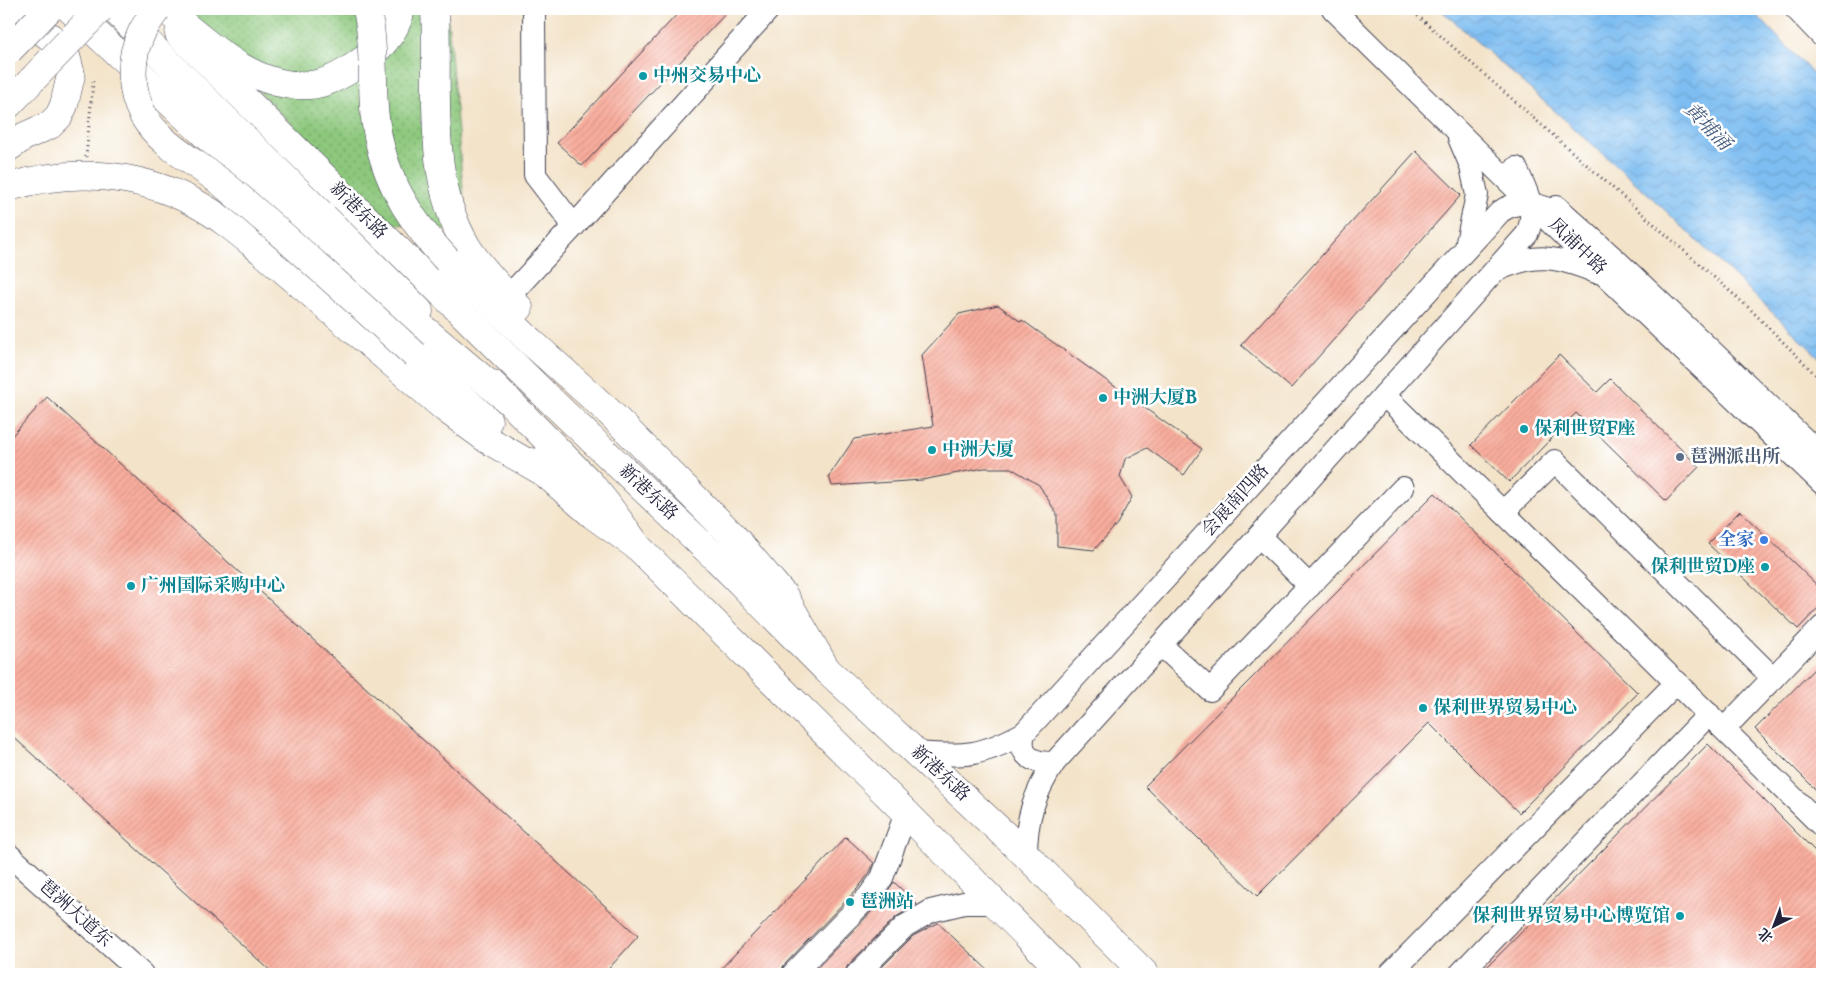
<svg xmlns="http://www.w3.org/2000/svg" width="1831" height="983" font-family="'IM FELL English','Noto Serif SC',serif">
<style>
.grass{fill:url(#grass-dots);stroke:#58755c}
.water{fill:url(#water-waves);stroke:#507096}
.building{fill:url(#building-hatch)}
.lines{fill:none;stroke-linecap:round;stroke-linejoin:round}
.minor-casing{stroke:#413f50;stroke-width:24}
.major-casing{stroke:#413f50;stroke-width:29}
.highway-casing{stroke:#413f50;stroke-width:29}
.path{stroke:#413f50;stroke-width:3;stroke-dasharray:1 4;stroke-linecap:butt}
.minor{stroke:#fff;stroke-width:22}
.major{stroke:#fff;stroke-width:28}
.highway{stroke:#fff;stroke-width:28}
.highway-bridge-casing{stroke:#413f50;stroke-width:29;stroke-linecap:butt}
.highway-bridge{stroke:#fff;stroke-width:28}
.culture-dot{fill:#0f9aa8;stroke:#fff;stroke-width:2}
.service-dot{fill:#5c6f8a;stroke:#fff;stroke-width:2}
.shop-dot{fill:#3f7fe0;stroke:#fff;stroke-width:2}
.labels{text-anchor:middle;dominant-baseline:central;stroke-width:5;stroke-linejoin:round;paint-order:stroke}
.culture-label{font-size:18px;font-weight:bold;fill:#0d838f;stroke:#fff;text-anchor:start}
.street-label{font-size:18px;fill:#22223b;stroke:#fff}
.service-label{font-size:18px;font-weight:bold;fill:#4e5e75;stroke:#fff;text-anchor:start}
.shop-label{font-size:18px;font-weight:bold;fill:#366cbe;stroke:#fff;text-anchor:end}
.water-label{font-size:19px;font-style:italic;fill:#42587b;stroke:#fff}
</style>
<defs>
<pattern id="grass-dots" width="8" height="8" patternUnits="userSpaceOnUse" patternTransform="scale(1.25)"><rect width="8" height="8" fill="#8dc87d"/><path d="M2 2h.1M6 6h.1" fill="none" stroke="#73a268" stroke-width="1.8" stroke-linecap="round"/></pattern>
<pattern id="water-waves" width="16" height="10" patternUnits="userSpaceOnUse" patternTransform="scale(1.25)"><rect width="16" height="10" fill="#7dbdf1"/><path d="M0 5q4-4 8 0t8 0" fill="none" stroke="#6ca2d0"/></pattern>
<pattern id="building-hatch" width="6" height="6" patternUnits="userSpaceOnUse" patternTransform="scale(1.25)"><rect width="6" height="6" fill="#f9ad9d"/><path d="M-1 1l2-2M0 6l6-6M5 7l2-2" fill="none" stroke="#d59588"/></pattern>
</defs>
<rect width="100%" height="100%" fill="#fff"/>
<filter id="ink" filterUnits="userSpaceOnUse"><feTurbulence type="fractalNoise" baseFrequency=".02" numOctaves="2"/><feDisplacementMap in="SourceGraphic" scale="10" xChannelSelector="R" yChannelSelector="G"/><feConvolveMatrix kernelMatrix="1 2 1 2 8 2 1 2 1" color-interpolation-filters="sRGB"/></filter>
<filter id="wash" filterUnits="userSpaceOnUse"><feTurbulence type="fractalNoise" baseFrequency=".0096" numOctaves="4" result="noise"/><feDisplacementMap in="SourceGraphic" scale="20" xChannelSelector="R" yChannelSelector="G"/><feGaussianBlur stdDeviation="1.12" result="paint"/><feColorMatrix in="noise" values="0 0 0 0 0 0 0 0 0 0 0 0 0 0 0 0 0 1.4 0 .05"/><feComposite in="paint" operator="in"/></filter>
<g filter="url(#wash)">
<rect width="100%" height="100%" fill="#f3e3c9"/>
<polygon class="grass" points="178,9 447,9 467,233 387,223"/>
<polygon class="water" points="1440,9 1751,9 1822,83 1822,360 1648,194"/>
<g id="blocks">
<g class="building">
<polygon points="682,9 730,9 582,166 557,143"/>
<polygon points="1416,151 1461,195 1291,388 1241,345"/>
<polygon points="998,305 1021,322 1022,320 1202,449 1184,475 1147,448 1125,459 1120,477 1132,497 1117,524 1094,550 1057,546 1057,514 1039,485 1011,468 984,468 922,480 832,486 829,476 854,439 933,426 922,355 959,314"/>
<polygon points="1559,355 1597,392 1610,379 1699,467 1666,501 1576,413 1509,482 1471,445"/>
<polygon points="47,397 638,936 604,974 274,974 9,733 9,439"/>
<polygon points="1435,493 1638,693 1519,813 1429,723 1257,896 1145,786"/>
<polygon points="1740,511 1822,590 1822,604 1798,629 1708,544"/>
<polygon points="1822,661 1822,796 1755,729"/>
<polygon points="1708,744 1822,858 1822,974 1480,974"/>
<polygon points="846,837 874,863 870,872 858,888 784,965 780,974 716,974"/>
<polygon points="894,882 917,904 896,917 848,965 844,974 811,974 877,906"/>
<polygon points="938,923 992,974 875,974 913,936"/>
</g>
</g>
</g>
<g filter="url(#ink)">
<use href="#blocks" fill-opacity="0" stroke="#413f50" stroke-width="1"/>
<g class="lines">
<g class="minor-casing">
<g id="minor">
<polyline points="534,9 535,175 574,226"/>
<polyline points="1333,9 1561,233 1822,483"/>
<polyline points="1796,9 1822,36"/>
<polyline points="1459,138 1471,166 1477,195 1466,247"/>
<polyline points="1557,207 1619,263 1822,456"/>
<path d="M1495,271C1535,252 1556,256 1596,272"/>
<polyline points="508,297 574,226 769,9"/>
<polyline points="1384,395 1822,826"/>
<polyline points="1503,512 1555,461 1773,678"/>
<polyline points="1259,536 1310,586"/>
<polyline points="1161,645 1210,690 1403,488"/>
<polyline points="1724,729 1822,627"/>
<path d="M1024,733C1018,757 1033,763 1054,763"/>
<path d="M918,753C965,757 981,756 1024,733L1500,212C1523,195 1544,207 1567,217"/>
<polyline points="9,855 142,974"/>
<path d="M1026,855C1026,819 1034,794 1054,763L1259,536L1527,234C1538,209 1526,191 1516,168"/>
<polyline points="793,974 868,897 882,878 906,813"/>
<polyline points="857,974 905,926 931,911 964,903 993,903"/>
<polyline points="1390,974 1677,682"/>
<polyline points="1460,974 1709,714"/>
</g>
</g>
<g class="major-casing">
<g id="major">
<polyline points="114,9 419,311"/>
<polyline points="179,34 542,392 717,559 826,669 1026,855 1145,974"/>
<polyline points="492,384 589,482 606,503 638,547 906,813 1065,974"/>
</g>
</g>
<g class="highway-casing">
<g id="highway">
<polyline points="70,9 317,239 508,400"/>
<path d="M165,9C205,41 253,90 309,85C326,84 344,74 358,64C379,49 395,35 401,9"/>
<path d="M435,9C439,87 425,177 467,247C481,269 501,289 519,308"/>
<polyline points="9,19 32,24 50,37 65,52 71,75 64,105 59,116 50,125 25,136 9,147"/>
<polyline points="9,104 32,80"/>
<path d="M9,187C71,168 137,172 195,203C220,216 242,235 263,252L446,409L488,440L545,473"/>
<polyline points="447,260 530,341 608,411 733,536 784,596 826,669"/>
<polyline points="415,355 488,421"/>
<polyline points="532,462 593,515 638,547"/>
</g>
</g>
<g class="path">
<polyline points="1410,9 1749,308 1822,381"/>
<polyline points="86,157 93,83 92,79"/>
</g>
<use href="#minor" class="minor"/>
<use href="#major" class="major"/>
<use href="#highway" class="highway"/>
<g class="highway-bridge-casing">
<g id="highway-bridge">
<path d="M157,9C151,17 145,25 141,34C129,59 130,91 143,115C162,148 200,164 228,188C292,242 354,299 415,355"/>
<path d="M367,9C374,41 372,75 374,108C379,170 405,215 447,260"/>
<polyline points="9,50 49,9"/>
<polyline points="32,80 100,9"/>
</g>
</g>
<use href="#highway-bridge" class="highway-bridge"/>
</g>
</g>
<g class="culture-dot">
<circle cx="643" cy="76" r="5"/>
<circle cx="1103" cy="398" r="5"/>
<circle cx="1524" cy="429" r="5"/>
<circle cx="932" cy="450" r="5"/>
<circle cx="1765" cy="567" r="5"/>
<circle cx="131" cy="586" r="5"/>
<circle cx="1423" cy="708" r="5"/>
<circle cx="850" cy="902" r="5"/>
<circle cx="1680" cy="916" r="5"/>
</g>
<circle class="service-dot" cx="1680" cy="457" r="5"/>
<circle class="shop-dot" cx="1764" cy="540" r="5"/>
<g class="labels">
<g class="culture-label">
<text x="653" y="76">中州交易中心</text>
<text x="1113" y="398">中洲大厦B</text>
<text x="1534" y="429">保利世贸F座</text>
<text x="942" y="450">中洲大厦</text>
<text x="1755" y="567" text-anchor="end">保利世贸D座</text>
<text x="141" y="586">广州国际采购中心</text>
<text x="1433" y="708">保利世界贸易中心</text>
<text x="860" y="902">琶洲站</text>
<text x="1670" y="916" text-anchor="end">保利世界贸易中心博览馆</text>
</g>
<g class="street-label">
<text transform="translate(358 211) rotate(45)">新港东路</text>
<text transform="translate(1577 247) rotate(44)">凤浦中路</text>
<text transform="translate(648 493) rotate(43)">新港东路</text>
<text transform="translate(1236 501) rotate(-48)">会展南四路</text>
<text transform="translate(940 774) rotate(43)">新港东路</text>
<text transform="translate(75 914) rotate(42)">琶洲大道东</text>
</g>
<g class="service-label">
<text x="1690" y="457">琶洲派出所</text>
</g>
<g class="shop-label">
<text x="1754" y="540">全家</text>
</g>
<g class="water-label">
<text transform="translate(1707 127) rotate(46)">黄埔涌</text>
</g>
</g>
<rect width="1831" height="983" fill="none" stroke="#fff" stroke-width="30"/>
<g transform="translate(1774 926) rotate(222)" stroke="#ffffff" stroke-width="4" paint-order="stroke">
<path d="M0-4L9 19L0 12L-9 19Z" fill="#22223b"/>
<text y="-8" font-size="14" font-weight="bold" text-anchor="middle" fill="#22223b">北</text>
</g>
</svg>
